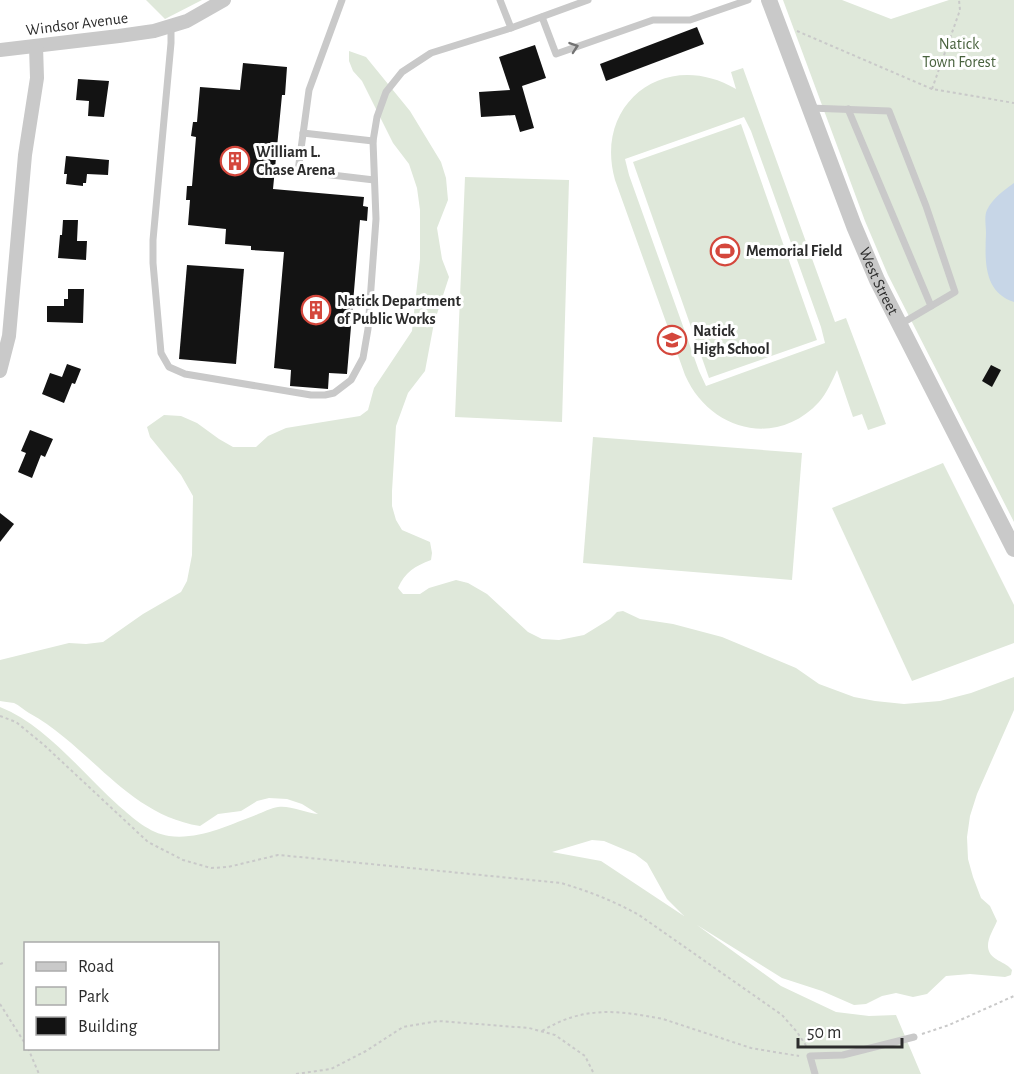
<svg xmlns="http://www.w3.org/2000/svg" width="1014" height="1074" font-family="'Alegreya Sans',sans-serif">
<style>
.green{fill:#dfe8da;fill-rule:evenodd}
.water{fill:#c7d6e7}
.building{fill:#131313}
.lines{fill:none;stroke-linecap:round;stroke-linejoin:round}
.path{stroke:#c9c9c9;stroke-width:2;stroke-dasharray:3 3;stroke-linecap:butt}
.service{stroke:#c9c9c9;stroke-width:7}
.minor{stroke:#c9c9c9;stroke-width:14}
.tertiary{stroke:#c9c9c9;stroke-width:16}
.oneway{stroke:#737373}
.labels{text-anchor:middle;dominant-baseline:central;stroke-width:6;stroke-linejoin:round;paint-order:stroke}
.street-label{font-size:16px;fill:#2c2c2c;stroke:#fff}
.park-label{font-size:16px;fill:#49623e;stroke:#fff}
.poi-label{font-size:16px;font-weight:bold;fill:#2c2c2c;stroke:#fff;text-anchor:start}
</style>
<rect width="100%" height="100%" fill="#fff"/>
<g class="green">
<polygon points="146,0 202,0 165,19"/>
<polygon points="783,0 842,0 891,19 949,0 1014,0 1014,522 888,275 865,221"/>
<path d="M349,51L366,57L410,111L441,162L446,178L448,200L437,228L442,259L449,277L434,323L425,371L408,393L396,426L392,491V506L396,520L402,530L430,542L432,553L431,560C415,566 405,572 398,588L403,594H420L429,588L456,580L468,583L487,594L528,632L542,639L559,640L584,635L610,619L617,612L623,611L640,619L673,624L722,637L796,668L819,684L854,697L875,701L904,704L940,701L971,693L1014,677V710L977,794L970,816L967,837L968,859L973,877L981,898L990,906L997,921C992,933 980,949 996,959C1002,963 1007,964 1012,970L1011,975L1005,977L970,974L946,976L927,994L913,997L896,993L882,996L866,1004L854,1005L822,991L782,978L697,925L781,986L836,1012L869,1016L896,1015L921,1074H0V707C47,726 81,772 119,806C133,818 149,833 169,836C199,840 229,825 256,815C263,812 271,808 278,807C289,805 306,813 318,814L302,804L287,799L269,798L257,801L241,811L218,814L200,826C126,814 91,747 29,713C24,710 19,705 14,703C9,702 4,702 0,701V660L69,643L86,644L103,642L143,614L181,592L187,581L192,555L193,496L181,475L150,437L147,427L164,415L181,416L197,423L219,439L233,447H256L268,436L286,428L360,416L368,410L374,388L412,331L420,259V210L417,188L409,164L393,143L362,81L353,71L349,61ZM592,840L604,841L635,854L647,863L667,899L684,916L601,861L552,852ZM26,944H218V1048H26Z"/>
<path d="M743,68L835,322L846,318L886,424L868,430L862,414L853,417L837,370C832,381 827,393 819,402C776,449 709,430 685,375L615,180C593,102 667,48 736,89L731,72ZM744,117L751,131L821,327L825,343L706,386L699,371L629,175L625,159Z"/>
<polygon points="741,124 817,340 709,378 633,162"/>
<polygon points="465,177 569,180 562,422 455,417"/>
<polygon points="593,437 802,453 792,580 583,563"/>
<polygon points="943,463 1014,605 1014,643 912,681 832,508"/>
</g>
<path class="water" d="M1014,183V302C983,292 985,260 986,233C986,226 984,216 987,210C992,199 1004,190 1014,183Z"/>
<g class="building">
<polygon points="697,27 704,44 606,81 600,64"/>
<polygon points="535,45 546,78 522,86 534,128 520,132 515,115 481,117 479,92 510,90 499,57"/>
<polygon points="243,63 287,67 285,95 282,95 273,189 364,197 363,206 368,207 367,221 360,220 347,374 329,373 328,389 290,386 291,370 274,368 284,252 251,250 251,246 225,244 226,229 188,225 190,200 186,200 187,186 192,186 196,137 191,136 193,122 197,122 200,87 240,90"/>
<polygon points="78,79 109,81 104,117 88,116 89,101 76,100"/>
<polygon points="66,156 109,160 108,175 87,174 86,183 83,183 83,186 66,184 67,174 64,174"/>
<polygon points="63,220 78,220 77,241 87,241 86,260 58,258 60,235 62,235"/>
<polygon points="187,265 244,269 236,364 179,359"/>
<polygon points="68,289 84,289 83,323 47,322 47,306 64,306 64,299 68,299"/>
<polygon points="67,364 81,369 75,384 72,383 64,403 42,394 50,373 62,377"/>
<polygon points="991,365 1001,370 992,387 982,381"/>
<polygon points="30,430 53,439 45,457 41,455 32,478 18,472 26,453 21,451"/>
<polygon points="0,513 14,524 0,542"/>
</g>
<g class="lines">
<g class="path">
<polyline points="797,31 932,89 1014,103"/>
<polyline points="932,89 960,10 959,0"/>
<path d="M0,716L16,722L44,745L148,842L183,860L211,868L228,867L278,855L300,857L561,883C588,891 614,901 639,915L782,1015L797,1032L807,1047"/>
<polyline points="0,964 3,963"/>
<polyline points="0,1004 26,1045"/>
<path d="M542,1031C583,1006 617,1010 663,1019L751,1048L799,1056"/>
<polyline points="922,1034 949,1025 1014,996"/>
<polyline points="28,1048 39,1074"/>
<polyline points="296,1074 331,1069 366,1051 403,1027 438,1021 529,1028 555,1035 585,1056 594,1074"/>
</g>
<g class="service">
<polyline points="342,0 309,90 298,171 374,180"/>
<polyline points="500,0 511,28"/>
<polyline points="542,17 556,54 653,20 690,20 748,0"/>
<polyline points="171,26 171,43 153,240 153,263 161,353 169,367 185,374 311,395 325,395 334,393 351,380 363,358 368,329 376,219 373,141 377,117 386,92 402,72 431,53 511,28 588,0"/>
<polyline points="810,108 889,111 926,206 955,292 899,325"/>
<polyline points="848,109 931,306"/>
<polyline points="303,133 373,141"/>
<polyline points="815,1074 810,1056 843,1055 914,1037"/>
</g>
<g class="minor">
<polyline points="0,50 119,36 154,31 187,21 224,0"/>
<polyline points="0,371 9,336 25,155 37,78 36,46"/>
</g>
<path class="tertiary" id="s1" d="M769,0L854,226L877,280L1014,549"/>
</g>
<defs><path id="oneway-chevron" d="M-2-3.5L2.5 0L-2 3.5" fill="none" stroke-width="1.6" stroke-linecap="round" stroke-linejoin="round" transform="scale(1.5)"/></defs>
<use class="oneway" href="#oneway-chevron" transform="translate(574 47) rotate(-19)"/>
<defs>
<g id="building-ring" transform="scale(1.5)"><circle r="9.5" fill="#fff" stroke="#d4473c" stroke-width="1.5"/><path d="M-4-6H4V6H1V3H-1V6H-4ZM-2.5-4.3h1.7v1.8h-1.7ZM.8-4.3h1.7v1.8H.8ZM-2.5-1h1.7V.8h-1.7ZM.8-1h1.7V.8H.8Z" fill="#d4473c"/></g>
<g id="stadium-ring" transform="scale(1.5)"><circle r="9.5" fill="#fff" stroke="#d4473c" stroke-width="1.5"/><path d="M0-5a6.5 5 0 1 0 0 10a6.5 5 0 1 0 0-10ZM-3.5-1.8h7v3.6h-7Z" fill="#d4473c"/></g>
<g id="school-ring" transform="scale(1.5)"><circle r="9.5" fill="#fff" stroke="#d4473c" stroke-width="1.5"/><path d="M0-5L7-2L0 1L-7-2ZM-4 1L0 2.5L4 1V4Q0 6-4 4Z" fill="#d4473c"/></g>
</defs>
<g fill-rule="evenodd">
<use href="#building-ring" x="235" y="161"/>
<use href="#stadium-ring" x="725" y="251"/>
<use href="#building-ring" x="316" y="310"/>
<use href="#school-ring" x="672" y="340"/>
</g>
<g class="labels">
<g class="street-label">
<text transform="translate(77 24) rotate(-7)">Windsor Avenue</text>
<text stroke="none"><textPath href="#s1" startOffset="302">West Street</textPath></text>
</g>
<g class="park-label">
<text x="959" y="44">Natick<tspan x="959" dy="18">Town Forest</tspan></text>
</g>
<g class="poi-label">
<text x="256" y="152">William L.<tspan x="256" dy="18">Chase Arena</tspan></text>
<text x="746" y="251">Memorial Field</text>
<text x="337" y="301">Natick Department<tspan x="337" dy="18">of Public Works</tspan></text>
<text x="693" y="331">Natick<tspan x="693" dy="18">High School</tspan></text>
</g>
</g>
<rect x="24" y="942" width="195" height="108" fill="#ffffff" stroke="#ababab" stroke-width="1.5"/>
<rect x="36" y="962" width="30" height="9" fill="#c9c9c9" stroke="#ababab" stroke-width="1.5"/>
<text x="78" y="972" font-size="18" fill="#2c2c2c">Road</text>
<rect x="36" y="987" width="30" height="18" fill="#dfe8da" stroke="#ababab" stroke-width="1.5"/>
<text x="78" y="1002" font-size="18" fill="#2c2c2c">Park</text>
<rect x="36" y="1017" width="30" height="18" fill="#131313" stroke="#ababab" stroke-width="1.5"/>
<text x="78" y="1032" font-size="18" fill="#2c2c2c">Building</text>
<path d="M798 1038v9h104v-9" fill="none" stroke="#2c2c2c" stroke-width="3"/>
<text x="807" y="1038" font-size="18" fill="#2c2c2c" stroke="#ffffff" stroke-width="4.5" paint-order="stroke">50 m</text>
</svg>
